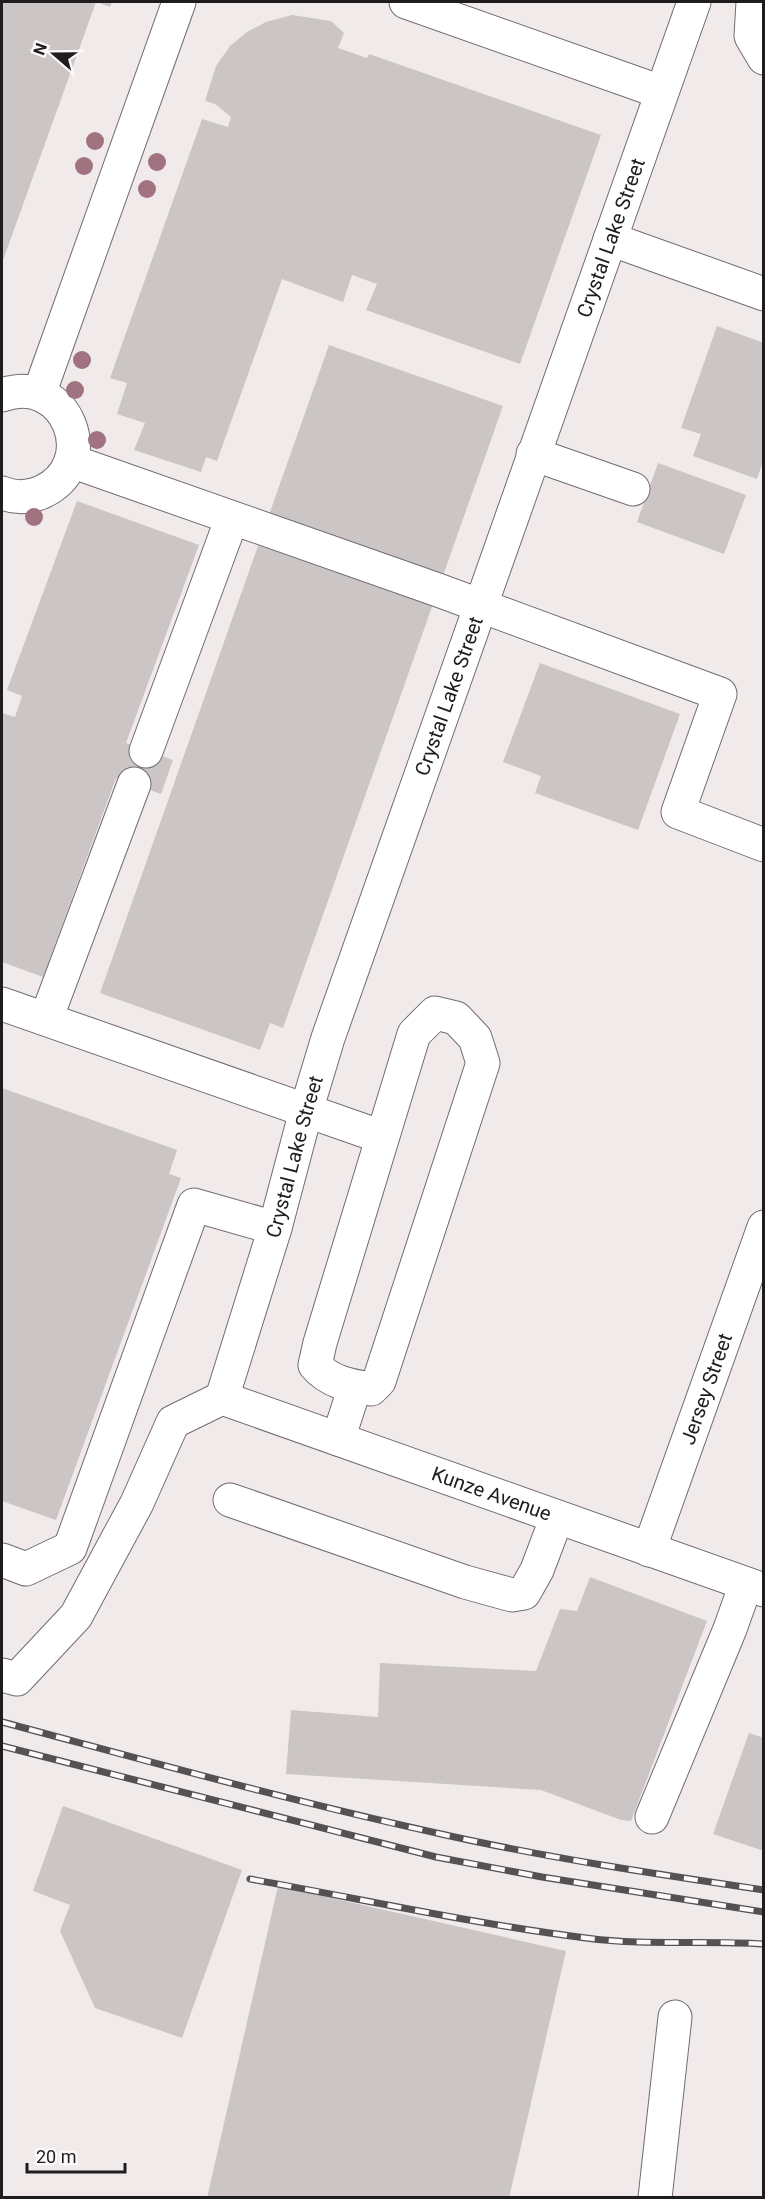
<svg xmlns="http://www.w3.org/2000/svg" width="765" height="2199" font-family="Roboto,sans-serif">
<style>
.building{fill:#cbc5c5}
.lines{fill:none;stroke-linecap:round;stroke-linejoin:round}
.minor-casing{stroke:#726c6d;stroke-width:35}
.minor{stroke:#fff;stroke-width:33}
.rail-casing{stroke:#555152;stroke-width:7}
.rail{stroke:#fef8f8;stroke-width:4.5;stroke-dasharray:14;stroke-linecap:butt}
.tree{fill:#a17380}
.labels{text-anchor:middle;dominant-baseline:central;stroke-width:4.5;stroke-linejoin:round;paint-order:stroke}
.street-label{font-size:20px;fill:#1e1c1c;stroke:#fef8f8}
</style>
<rect width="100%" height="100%" fill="#f1eaeb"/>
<g class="building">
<polygon points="2,2 112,2 110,7 96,2 2,263"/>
<polygon points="292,15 331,21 344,33 338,48 367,58 369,54 601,135 520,364 366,310 377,284 352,275 343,302 282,279 217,461 206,457 201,472 134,450 145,423 117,414 127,383 110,378 202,119 228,127 231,117 215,104 205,101 216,66 230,46 247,32 266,22"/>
<polygon points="717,326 764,343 764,458 757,479 693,456 701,434 681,428"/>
<polygon points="329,345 503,406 283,1028 270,1023 260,1050 100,993"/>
<polygon points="658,463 746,495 724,554 637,522"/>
<polygon points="77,501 199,545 126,743 173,760 161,794 116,778 43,977 2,962 2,713 15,717 22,696 7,690"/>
<polygon points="540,663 680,714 638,830 535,793 541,776 503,762"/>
<polygon points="2,1088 177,1150 169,1174 181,1178 56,1520 2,1501"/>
<polygon points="590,1577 707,1621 631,1821 621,1820 541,1790 286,1774 291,1710 378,1717 380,1663 536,1671 560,1609 577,1611"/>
<polygon points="749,1733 764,1738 764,1851 713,1834"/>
<polygon points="63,1806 242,1870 182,2038 95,2008 60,1931 70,1905 33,1891"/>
<polygon points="278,1886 566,1951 509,2198 207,2198"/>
</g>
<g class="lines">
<g class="minor-casing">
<g id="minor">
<polyline points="406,2 661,92"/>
<polyline points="753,2 751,36 764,58"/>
<polyline points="610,239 764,294"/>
<polyline points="39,394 179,2"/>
<path d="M2,395C67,372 103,464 42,492C29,498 15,498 2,493"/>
<polyline points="533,454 633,489"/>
<polyline points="71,461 438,590 720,694 678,812 764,845"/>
<polyline points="146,751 232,518"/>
<polyline points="2,1004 382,1137"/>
<path d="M435,1013L456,1018L475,1038L483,1063L379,1381L371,1389C350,1386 329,1382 315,1365L320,1343L414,1034Z"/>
<polyline points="46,1019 134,784"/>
<path id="s1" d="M222,1398L275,1228L306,1111L328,1038L694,2"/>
<path id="s2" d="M222,1398L764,1590"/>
<polyline points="338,1439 355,1387"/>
<polyline points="230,1500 465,1582 512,1595 524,1593 537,1570 557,1517"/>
<path id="s3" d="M649,1550L764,1227"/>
<polyline points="2,1560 26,1569 70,1548 194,1205 275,1228"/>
<polyline points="2,1675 17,1679 76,1616 137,1503 173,1422 222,1398"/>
<polyline points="652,1817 730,1629 746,1584"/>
<polyline points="655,2198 675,2017"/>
</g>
</g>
<use href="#minor" class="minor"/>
<g class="rail-casing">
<g id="rail">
<path d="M2,1722C148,1761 294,1802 441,1834C548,1858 656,1874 764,1890"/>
<polyline points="2,1746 436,1857 542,1877 764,1912"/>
<path d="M250,1879C362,1899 474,1924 586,1938C645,1946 704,1940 764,1944"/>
</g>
</g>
<use href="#rail" class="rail"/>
</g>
<g class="tree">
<circle cx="95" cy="141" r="9"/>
<circle cx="157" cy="162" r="9"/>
<circle cx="84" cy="166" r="9"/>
<circle cx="147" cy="189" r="9"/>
<circle cx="82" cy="360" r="9"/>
<circle cx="75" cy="390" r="9"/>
<circle cx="97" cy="440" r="9"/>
<circle cx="34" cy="517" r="9"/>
</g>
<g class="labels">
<g class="street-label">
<text stroke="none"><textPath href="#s1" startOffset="1224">Crystal Lake Street</textPath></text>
<text stroke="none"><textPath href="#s1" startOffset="738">Crystal Lake Street</textPath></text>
<text stroke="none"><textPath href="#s1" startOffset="252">Crystal Lake Street</textPath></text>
<text stroke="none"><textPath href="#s3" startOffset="171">Jersey Street</textPath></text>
<text stroke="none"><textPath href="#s2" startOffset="286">Kunze Avenue</textPath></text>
</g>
</g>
<rect width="765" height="2199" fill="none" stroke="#1e1c1c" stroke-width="6"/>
<g transform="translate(54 54) rotate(290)" stroke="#fef8f8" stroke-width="4.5" paint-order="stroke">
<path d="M0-4.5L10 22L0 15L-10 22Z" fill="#1e1c1c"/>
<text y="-9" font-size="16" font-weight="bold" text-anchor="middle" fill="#1e1c1c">N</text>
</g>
<path d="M27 2163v9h98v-9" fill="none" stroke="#1e1c1c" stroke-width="3"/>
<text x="36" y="2163" font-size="18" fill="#1e1c1c" stroke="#fef8f8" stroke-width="4.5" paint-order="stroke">20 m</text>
</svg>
